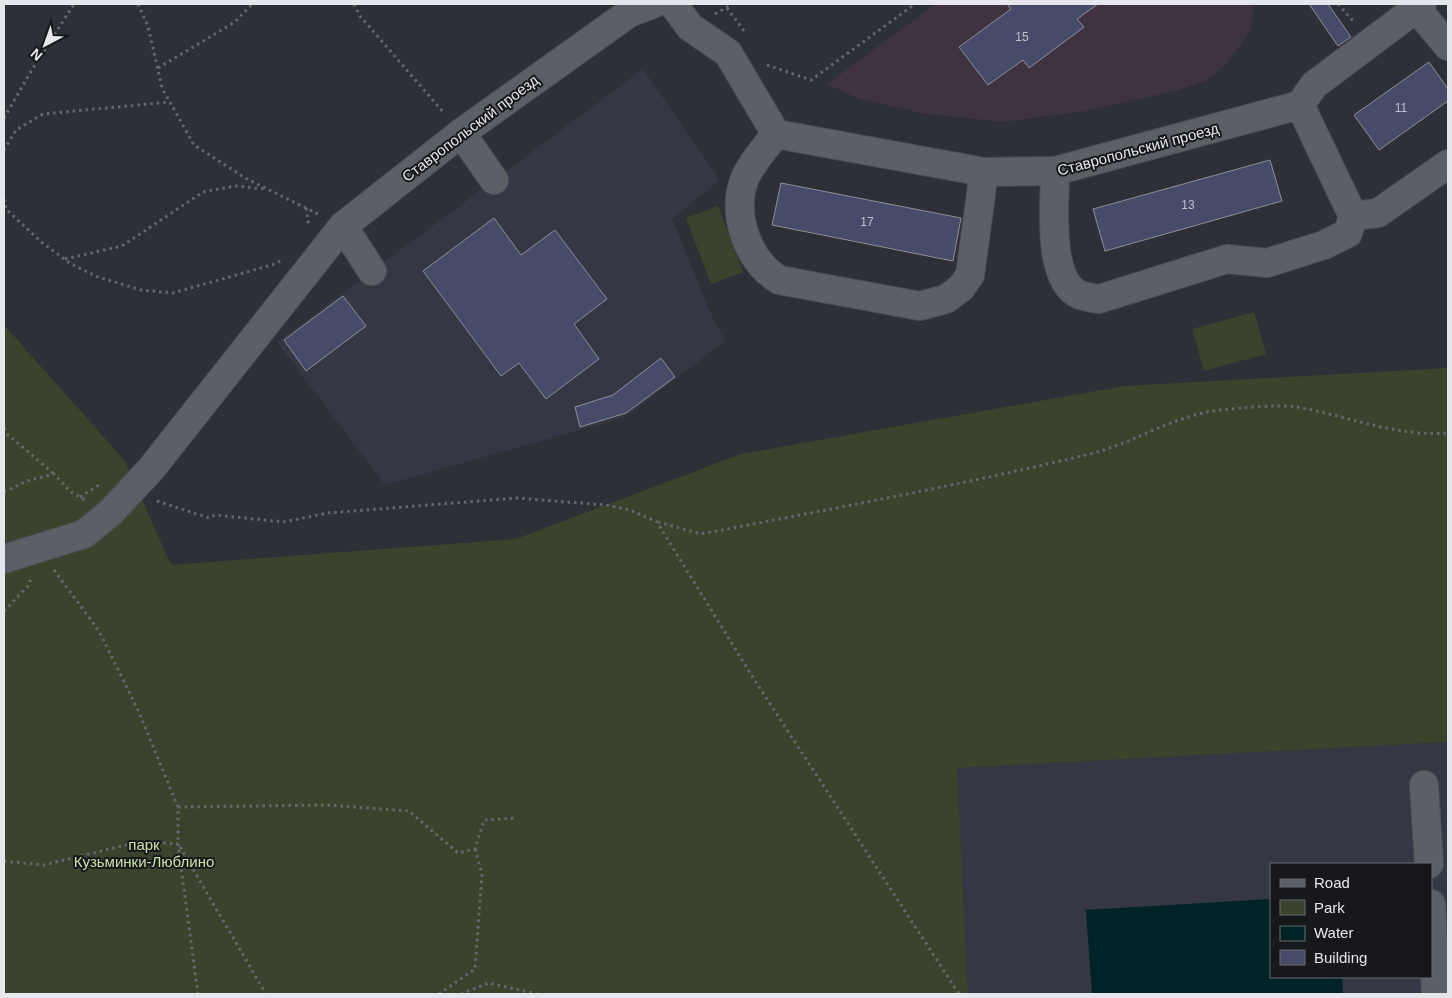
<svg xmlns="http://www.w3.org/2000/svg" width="1452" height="998" font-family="Helvetica,sans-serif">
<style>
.built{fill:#353744;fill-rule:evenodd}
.education{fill:#3f3341}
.green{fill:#3a442d}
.water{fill:#002327}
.building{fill:#464b69;stroke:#8d8f97}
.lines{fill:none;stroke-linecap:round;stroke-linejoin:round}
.minor-casing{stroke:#4c4e54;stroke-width:30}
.path{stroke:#66676e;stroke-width:3;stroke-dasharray:2.5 4;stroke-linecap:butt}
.minor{stroke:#5d5f67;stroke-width:28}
.labels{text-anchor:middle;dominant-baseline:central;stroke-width:4;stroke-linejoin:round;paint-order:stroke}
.number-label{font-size:12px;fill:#bec0cb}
.street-label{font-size:15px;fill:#e6e7ec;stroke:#17181b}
.park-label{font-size:15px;fill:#c9e2a8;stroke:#17181b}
</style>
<rect width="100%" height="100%" fill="#2e3037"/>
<g class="built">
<polygon points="643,69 720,180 672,219 712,316 725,341 625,417 385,485 277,342"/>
<path d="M1448,742V994H968L956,768ZM1271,864H1431V977H1271Z"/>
</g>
<polygon class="education" points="936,4 1255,4 1249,32 1228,62 1208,80 1174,91 1086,111 1003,122 921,113 860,99 827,84"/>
<g class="green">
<polygon points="718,206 743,272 711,284 686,218"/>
<polygon points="1254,312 1266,354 1204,371 1192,329"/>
<polygon points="4,325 125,461 171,565 516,539 741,454 1124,386 1448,368 1448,742 957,768 968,994 4,994"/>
</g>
<polygon class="water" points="1271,899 1271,977 1342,977 1343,994 1092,994 1086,910"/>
<g class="building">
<polygon points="1007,4 1098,4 1077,19 1084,27 1029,68 1023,60 988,85 959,47 1011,9"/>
<polygon points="1309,4 1328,4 1351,37 1338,46"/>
<polygon points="1429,62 1448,89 1448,101 1379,150 1354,115"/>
<polygon points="1270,160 1282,201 1105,251 1093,209"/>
<polygon points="781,183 961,218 953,261 772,225"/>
<polygon points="494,218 521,255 555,230 607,299 574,324 599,359 546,399 519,363 501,376 423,271"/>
<polygon points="343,296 366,326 306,371 284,340"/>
<polygon points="661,358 675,377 626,413 580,427 575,407 613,395"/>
</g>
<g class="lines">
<g class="minor-casing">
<g id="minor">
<polyline points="673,4 690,27 728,53 776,134 984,172 1055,171 1300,105 1314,85 1422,4"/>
<polyline points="1417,9 1448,46"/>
<polyline points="1300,105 1353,216 1378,213 1448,164"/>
<polyline points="461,133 494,180"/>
<path d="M776,134C766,147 752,162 745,178C731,214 747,260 779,280L920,306L946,299L961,288L970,275L984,172"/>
<path d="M1055,171C1055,201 1046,281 1080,295C1086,297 1093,298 1099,299L1227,259L1267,263L1324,245L1348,233L1353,216"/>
<polyline points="343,226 372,271"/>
<polyline points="4,559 84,534 111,512 151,469 343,226 461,133 629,13 653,4"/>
<polyline points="1424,785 1429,864"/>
<polyline points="1431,904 1436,994"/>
</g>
</g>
<g class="path">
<polyline points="138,4 148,26 162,88 194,145 247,179 320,215"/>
<polyline points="354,4 360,16 444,113"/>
<polyline points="1338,4 1354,22"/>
<polyline points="727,8 744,31"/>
<polyline points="715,14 732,4"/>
<polyline points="767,65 811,80 915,4"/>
<polyline points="158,68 235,22 252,4"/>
<polyline points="4,118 33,68 74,4"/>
<polyline points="4,150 16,130 43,114 170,102"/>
<polyline points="4,199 6,209 40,241 71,264 98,277 141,290 173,293 275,264 282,260"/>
<polyline points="306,208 309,226"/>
<polyline points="65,259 122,246 203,192 236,186 265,189"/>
<polyline points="4,428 7,434 54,474"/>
<polyline points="4,492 27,481 54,474 71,492 85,500"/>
<polyline points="80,497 99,485"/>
<polyline points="157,501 209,518 215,515 283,522 328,513 517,498 606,505 630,510 657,522 750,673 959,994"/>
<path d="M658,522L701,534C831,509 961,485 1090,454C1134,443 1174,415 1221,410C1240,408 1279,404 1297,407C1348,416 1396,437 1448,433"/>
<polyline points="54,570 99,631 138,710 178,807 178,844 198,994"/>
<polyline points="4,611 29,585 31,578"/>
<polyline points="178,807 326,805 409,811 458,853 475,849 484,820 516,818"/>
<polyline points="180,847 266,994"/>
<polyline points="4,861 44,865 142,841 178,844"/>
<polyline points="439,994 475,969 482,874 475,849"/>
<polyline points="461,994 489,983 537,994"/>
</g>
<use href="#minor" class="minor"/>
</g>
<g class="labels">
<g class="number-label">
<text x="1022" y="37">15</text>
<text x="1401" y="108">11</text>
<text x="1188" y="205">13</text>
<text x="867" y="222">17</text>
</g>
<g class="street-label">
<text transform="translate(470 128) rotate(-37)">Ставропольский проезд</text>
<text transform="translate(1138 149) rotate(-15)">Ставропольский проезд</text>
</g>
<g class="park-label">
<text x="144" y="844">парк<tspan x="144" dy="17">Кузьминки-Люблино</tspan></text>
</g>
</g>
<rect width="1452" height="998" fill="none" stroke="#e6e7ec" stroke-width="10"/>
<rect x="1270" y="863" width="162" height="115" fill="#17181b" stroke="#6a6b6f"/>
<rect x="1280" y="879" width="25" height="8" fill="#5d5f67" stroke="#6a6b6f"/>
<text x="1314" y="888" font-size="15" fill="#e6e7ec">Road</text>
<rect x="1280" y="900" width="25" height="15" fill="#3a442d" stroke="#6a6b6f"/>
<text x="1314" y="913" font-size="15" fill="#e6e7ec">Park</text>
<rect x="1280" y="926" width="25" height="15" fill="#002327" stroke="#6a6b6f"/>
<text x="1314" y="938" font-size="15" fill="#e6e7ec">Water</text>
<rect x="1280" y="950" width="25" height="15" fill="#464b69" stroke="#6a6b6f"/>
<text x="1314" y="963" font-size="15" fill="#e6e7ec">Building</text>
<g transform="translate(45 45) rotate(221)" stroke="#17181b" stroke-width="4" paint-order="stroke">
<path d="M0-4L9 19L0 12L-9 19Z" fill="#e6e7ec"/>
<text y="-8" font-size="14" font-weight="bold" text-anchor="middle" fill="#e6e7ec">N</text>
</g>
</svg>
